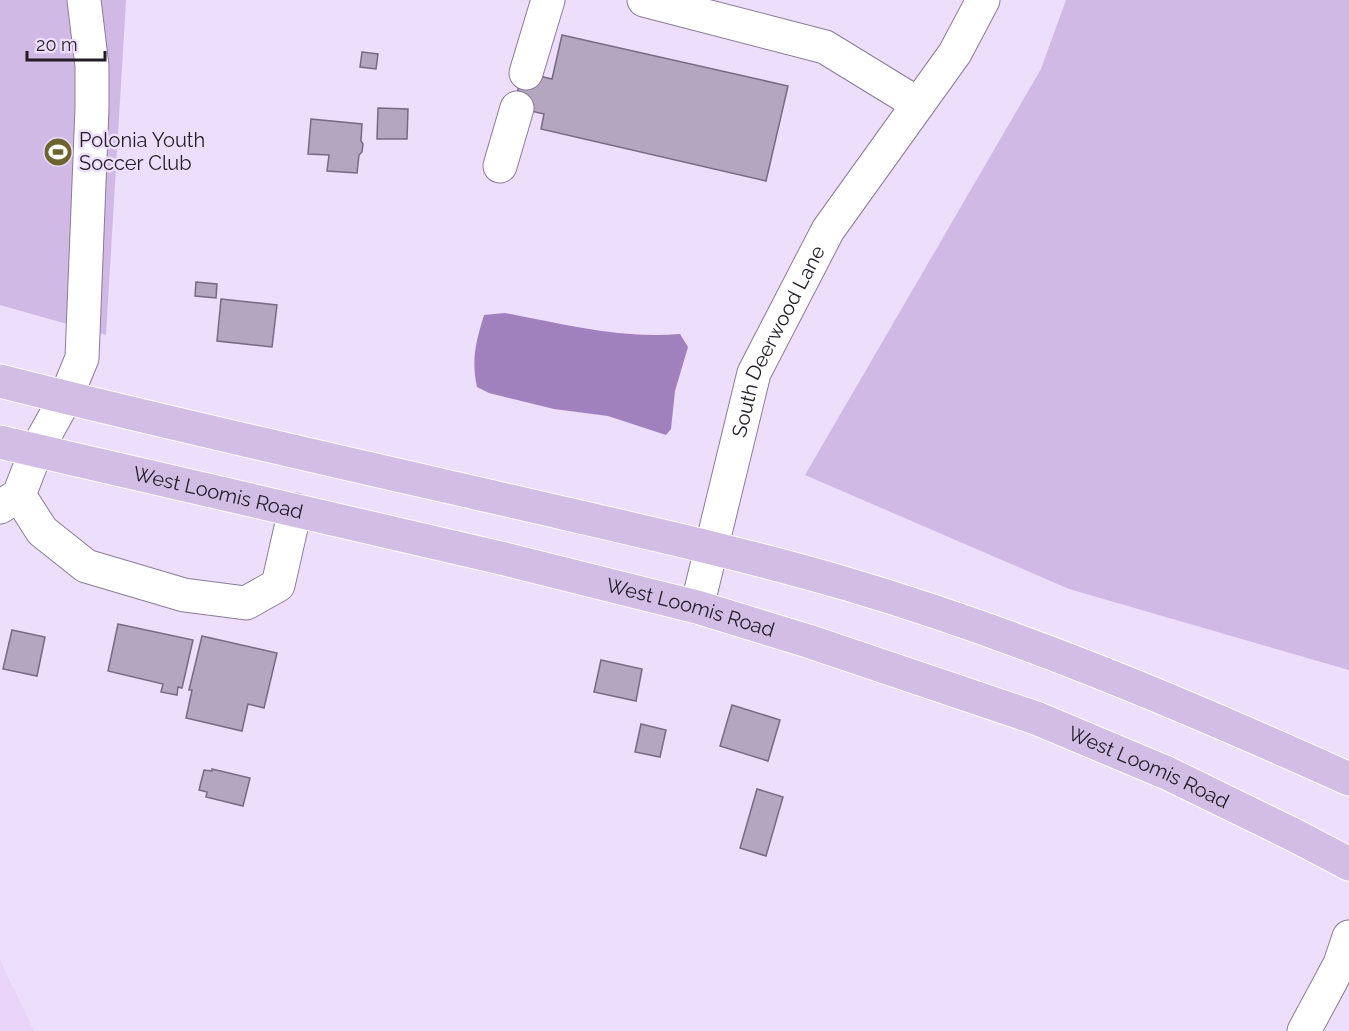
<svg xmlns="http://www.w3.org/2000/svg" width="1349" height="1031" font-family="Raleway,sans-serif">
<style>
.built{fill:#e7d4f8}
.green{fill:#d0b9e4}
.water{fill:#a180be}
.building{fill:#b4a6c1;stroke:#786a84;stroke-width:1.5}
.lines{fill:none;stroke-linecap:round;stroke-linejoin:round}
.minor-casing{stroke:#8a7d97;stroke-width:35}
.major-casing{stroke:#fff;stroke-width:35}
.minor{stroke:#fff;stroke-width:33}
.major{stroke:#d2bee4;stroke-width:33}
.labels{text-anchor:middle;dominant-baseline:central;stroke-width:5;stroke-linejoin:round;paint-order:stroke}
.poi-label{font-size:20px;fill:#211c26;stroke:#eddefb;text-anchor:start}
.street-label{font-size:20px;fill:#211c26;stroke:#eddefb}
</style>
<rect width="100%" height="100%" fill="#eddefb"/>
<polygon class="built" points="0,960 34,1031 0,1031"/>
<g class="green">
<polygon points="0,0 126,0 106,335 0,305"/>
<polygon points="1066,0 1349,0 1349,670 1069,589 805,475 1041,69"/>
</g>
<path class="water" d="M505,313C563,324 620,339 680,334L688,347L675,391L671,429L666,435L608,416L554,409L489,393L477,387C471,359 476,342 484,315Z"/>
<g class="building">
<polygon points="562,35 788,86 766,181 541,129 544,114 514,107 522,72 552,79"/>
<polygon points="362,52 378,54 376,69 360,67"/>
<polygon points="378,108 408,109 407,139 377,139"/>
<polygon points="311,119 362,124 361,141 363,144 362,152 359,155 357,173 327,171 329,155 308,154"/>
<polygon points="196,282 217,284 216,298 195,296"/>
<polygon points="221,299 277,305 272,347 217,341"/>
<polygon points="118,624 193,640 182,688 178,687 177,695 161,692 163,684 108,671"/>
<polygon points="12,630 45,637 37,676 3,669"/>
<polygon points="202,636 277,653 264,708 248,704 242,731 186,718 192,690 189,690"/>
<polygon points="601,660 642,669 636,701 594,692"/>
<polygon points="732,705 780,720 768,761 720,746"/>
<polygon points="641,724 666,730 660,757 635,752"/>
<polygon points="212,769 250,778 243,806 206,797 207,792 199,790 204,770 212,771"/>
<polygon points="757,789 783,797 766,856 740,848"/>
</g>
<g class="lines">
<g class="minor-casing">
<g id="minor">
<polyline points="644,0 825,47 918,104"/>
<polyline points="526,73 548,0"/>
<polyline points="500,166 517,108"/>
<polyline points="19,495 42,531 86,566 184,595 246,603 278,585 295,510"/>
<polyline points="0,507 19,495 36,451 66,397 82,358 92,108 92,66 84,0"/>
<path id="s1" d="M697,607L754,373L828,230L955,53L983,0"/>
<polyline points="1304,1031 1340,964 1349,937"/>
</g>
</g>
<g class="major-casing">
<g id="major">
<path d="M0,381C174,425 349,464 524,504C632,529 741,553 847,584C1020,635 1185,705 1349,779"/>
<path id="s2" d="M0,442L505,559L697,607L808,641L1036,718L1167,773L1294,835L1349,864"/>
</g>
</g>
<use href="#minor" class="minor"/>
<use href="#major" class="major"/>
</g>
<defs>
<g id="stadium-disc" transform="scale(1.5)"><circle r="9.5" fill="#6c632f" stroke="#eddefb"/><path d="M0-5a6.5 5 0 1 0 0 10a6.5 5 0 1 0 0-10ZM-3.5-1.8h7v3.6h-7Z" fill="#fff"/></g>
</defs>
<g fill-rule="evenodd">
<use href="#stadium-disc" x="58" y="152"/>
</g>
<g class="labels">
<g class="poi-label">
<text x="79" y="140">Polonia Youth<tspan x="79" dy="23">Soccer Club</tspan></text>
</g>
<g class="street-label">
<text stroke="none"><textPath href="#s1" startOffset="279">South Deerwood Lane</textPath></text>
<text stroke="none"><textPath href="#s2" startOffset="224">West Loomis Road</textPath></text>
<text stroke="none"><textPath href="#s2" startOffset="710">West Loomis Road</textPath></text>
<text stroke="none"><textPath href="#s2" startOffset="1196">West Loomis Road</textPath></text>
</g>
</g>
<path d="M27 51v9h78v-9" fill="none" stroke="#211c26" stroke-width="3"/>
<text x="36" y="51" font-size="18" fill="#211c26" stroke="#eddefb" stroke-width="4.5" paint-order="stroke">20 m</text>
</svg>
